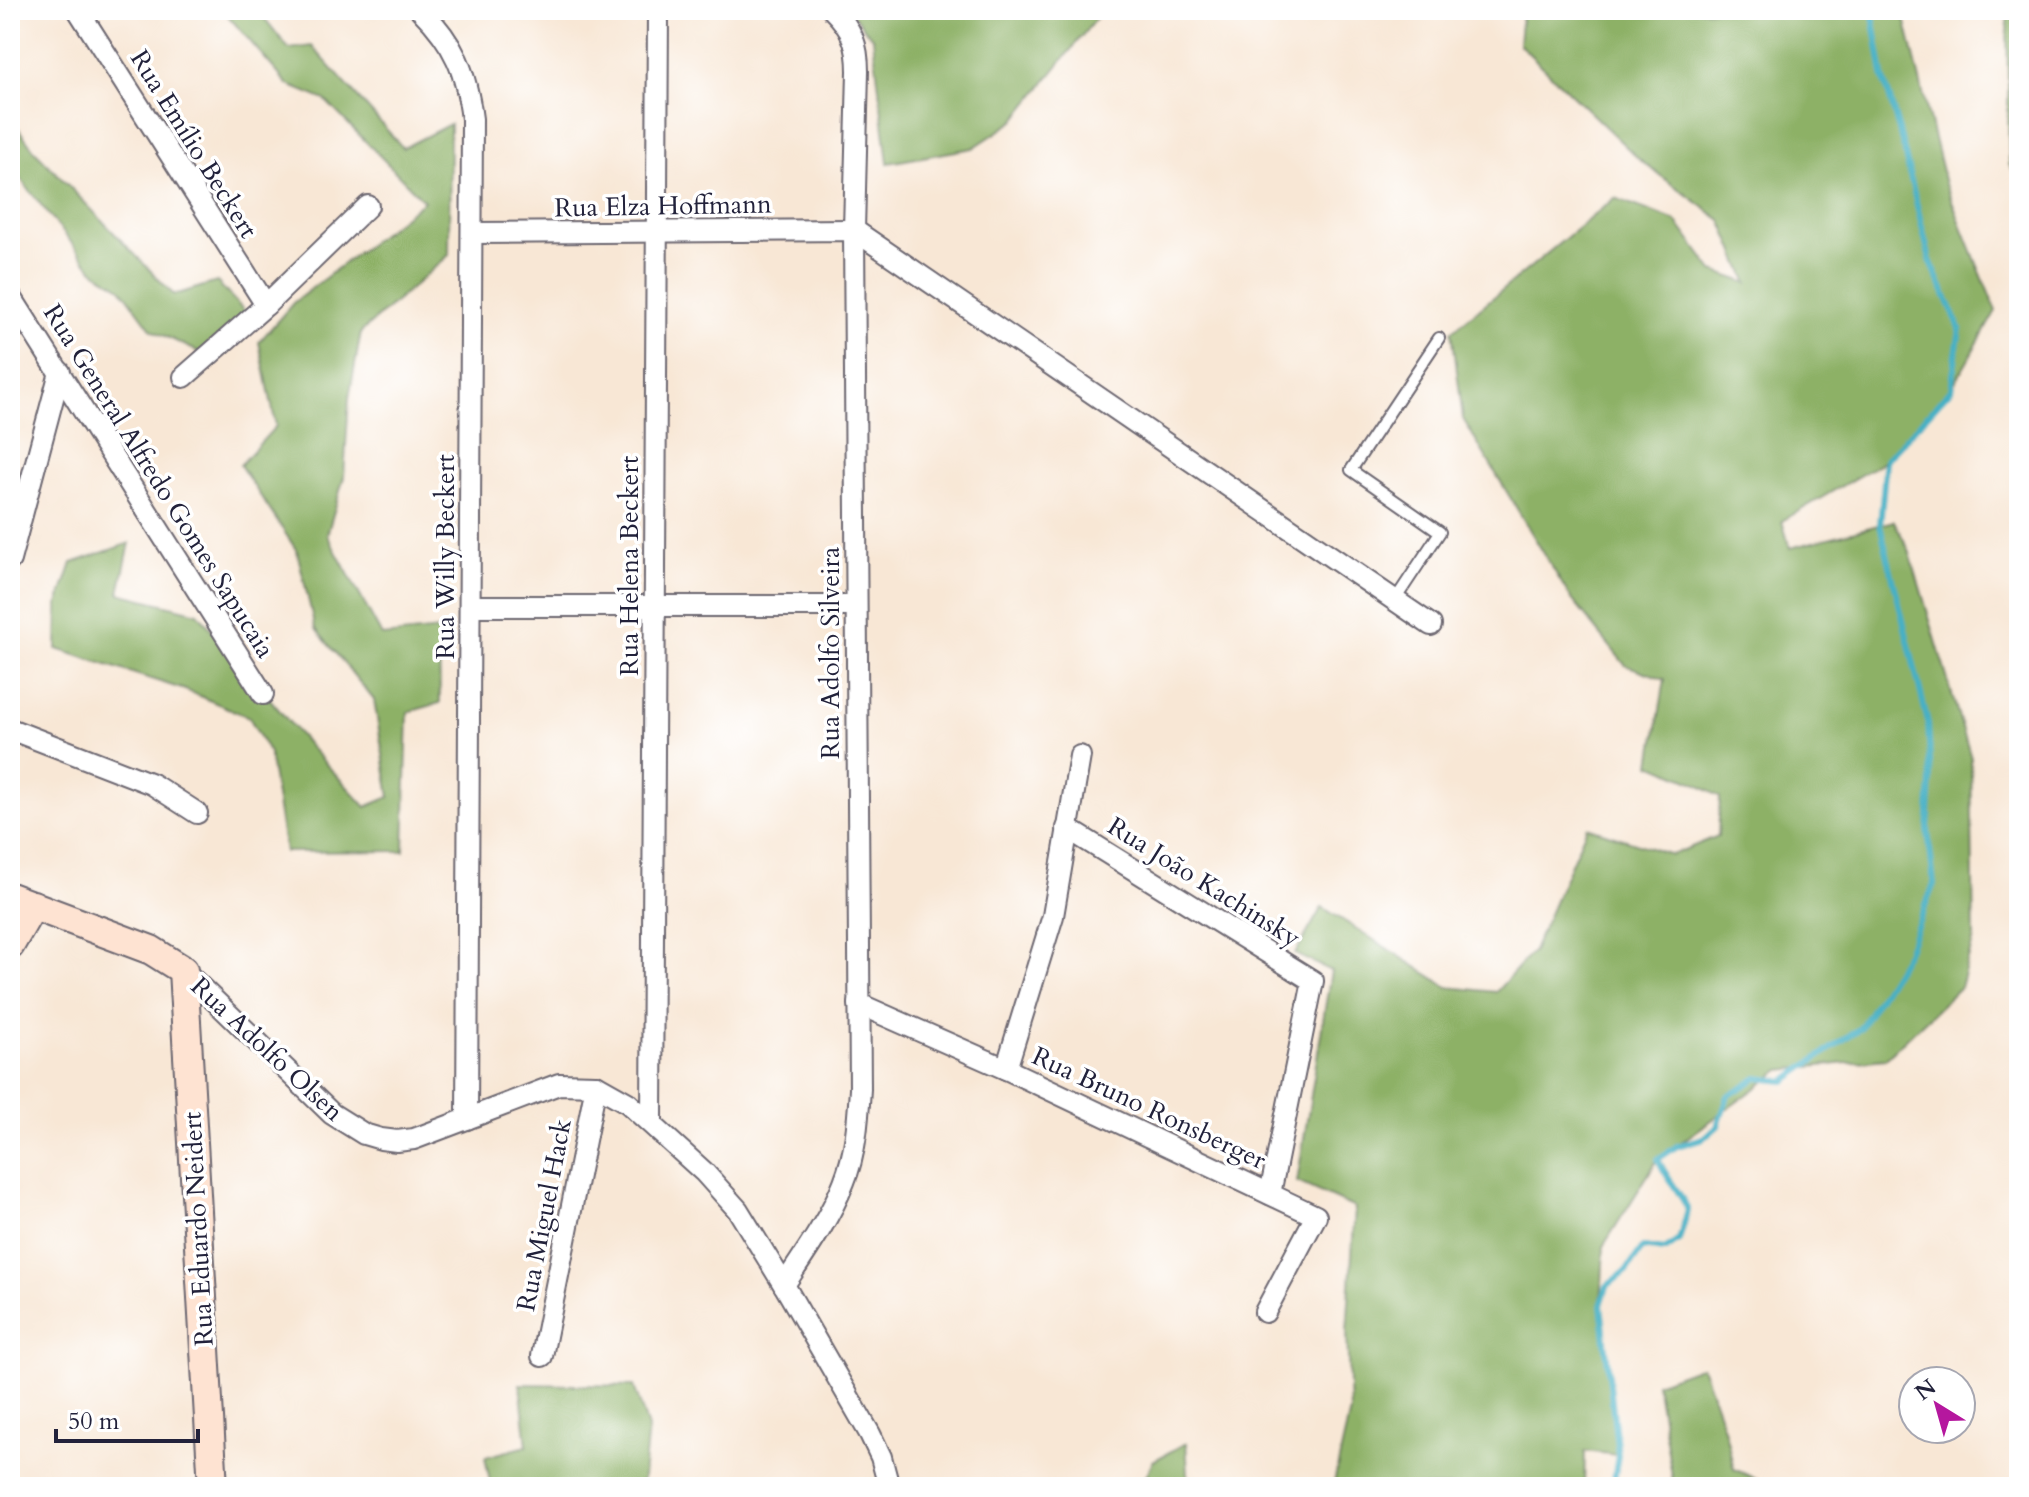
<svg xmlns="http://www.w3.org/2000/svg" width="2029" height="1497" font-family="Cardo,serif">
<style>
.forest{fill:#8db166;stroke:#586a50;stroke-width:2}
.lines{fill:none;stroke-linecap:round;stroke-linejoin:round}
.stream{stroke:#46b0c5;stroke-width:6}
.lane-casing{stroke:#6d6771;stroke-width:14}
.street-casing{stroke:#6d6771;stroke-width:24}
.secondary-casing{stroke:#6d6771;stroke-width:32}
.lane{stroke:#fff;stroke-width:10}
.street{stroke:#fff;stroke-width:20}
.secondary{stroke:#fee3d2;stroke-width:28}
.labels{text-anchor:middle;dominant-baseline:central;stroke-width:7;stroke-linejoin:round;paint-order:stroke}
.street-label{font-size:26px;fill:#22223b;stroke:#fff}
</style>
<rect width="100%" height="100%" fill="#fff"/>
<filter id="ink" filterUnits="userSpaceOnUse"><feTurbulence type="fractalNoise" baseFrequency=".0125" numOctaves="2"/><feDisplacementMap in="SourceGraphic" scale="16" xChannelSelector="R" yChannelSelector="G"/><feConvolveMatrix kernelMatrix="1 2 1 2 8 2 1 2 1" color-interpolation-filters="sRGB"/></filter>
<filter id="wash" filterUnits="userSpaceOnUse"><feTurbulence type="fractalNoise" baseFrequency=".006" numOctaves="4" result="noise"/><feDisplacementMap in="SourceGraphic" scale="32" xChannelSelector="R" yChannelSelector="G"/><feGaussianBlur stdDeviation="1.8" result="paint"/><feColorMatrix in="noise" values="0 0 0 0 0 0 0 0 0 0 0 0 0 0 0 0 0 1.4 0 .05"/><feComposite in="paint" operator="in"/></filter>
<g filter="url(#wash)">
<rect width="100%" height="100%" fill="#f8e7d5"/>
<g class="forest">
<polygon points="223,10 258,10 289,49 312,46 403,148 450,124 449,255 361,332 349,398 344,477 327,535 382,636 439,630 440,703 408,712 404,851 285,852 269,753 249,717 185,690 57,649 58,604 72,563 130,543 119,593 198,613 310,747 366,807 390,797 374,700 315,628 297,551 240,465 276,426 259,342 293,303 424,201 325,100 288,85"/>
<polygon points="849,10 1100,10 1101,12 1014,121 973,148 888,163 873,39"/>
<polygon points="1522,10 1903,10 1945,184 1996,311 1951,389 1886,460 1782,521 1790,548 1894,521 1909,550 1971,758 1974,938 1960,987 1885,1059 1781,1070 1658,1159 1604,1245 1601,1305 1618,1455 1585,1451 1584,1487 1333,1487 1350,1411 1347,1332 1355,1208 1297,1182 1331,971 1295,954 1322,907 1448,987 1496,992 1533,951 1587,827 1672,855 1718,836 1720,797 1693,782 1651,764 1665,679 1625,665 1570,597 1463,419 1452,331 1615,198 1676,221 1713,271 1748,283 1721,220 1642,162 1519,44"/>
<polygon points="2007,10 2019,10 2019,178 2009,165"/>
<polygon points="10,117 35,151 174,295 217,282 251,318 207,356 152,330 121,288 94,271 10,166"/>
<polygon points="1702,1366 1724,1428 1734,1469 1774,1487 1674,1487 1656,1383"/>
<polygon points="520,1384 634,1386 648,1428 642,1486 491,1487 485,1457 527,1446"/>
<polygon points="1186,1443 1189,1487 1141,1487 1153,1461"/>
</g>
<g class="lines">
<path class="stream" d="M1613,1487L1618,1455L1601,1305L1607,1286L1626,1271L1643,1247L1665,1250L1679,1240L1688,1210C1679,1189 1667,1180 1658,1159L1677,1146L1704,1138L1718,1126L1728,1096L1757,1078L1785,1081L1860,1028L1907,952L1934,884L1928,830L1931,780L1928,723L1880,525L1886,460L1951,389L1960,328L1930,260L1899,130L1883,75L1872,10"/>
</g>
</g>
<g filter="url(#ink)">
<g class="lines">
<g class="lane-casing">
<polyline id="lane" points="1395,600 1440,532 1351,470 1439,338"/>
</g>
<g class="street-casing">
<g id="street">
<polyline points="78,10 266,305"/>
<path d="M421,10C455,44 466,72 472,119L467,1119"/>
<polyline points="472,233 854,230 1431,625"/>
<polyline points="10,295 263,694"/>
<polyline points="184,377 266,305 368,206"/>
<polyline points="10,560 60,372"/>
<polyline points="471,606 855,606"/>
<polyline points="10,729 152,784 197,813"/>
<polyline points="1067,828 1313,981 1270,1194"/>
<polyline points="183,970 332,1114 364,1134 381,1139 397,1141 414,1139 559,1084 596,1085 628,1103 704,1172 738,1210 784,1285 870,1434 881,1457 889,1487"/>
<polyline points="859,1004 1006,1069 1316,1216 1265,1312"/>
<polyline points="1006,1069 1053,916 1080,756"/>
<polyline points="652,1122 658,10"/>
<path d="M784,1285C806,1252 830,1218 844,1182C856,1153 858,1120 860,1089L854,230L858,71C858,45 852,29 833,10"/>
<polyline points="542,1356 596,1085"/>
</g>
</g>
<g class="secondary-casing">
<g id="secondary">
<polyline points="10,897 151,950 183,970 213,1487"/>
<polyline points="10,945 33,905"/>
</g>
</g>
<use href="#lane" class="lane"/>
<use href="#street" class="street"/>
<use href="#secondary" class="secondary"/>
</g>
</g>
<g class="labels">
<g class="street-label">
<text transform="translate(194 144) rotate(58)">Rua Emílio Beckert</text>
<text transform="translate(663 206) rotate(-1)">Rua Elza Hoffmann</text>
<text transform="translate(159 481) rotate(58)">Rua General Alfredo Gomes Sapucaia</text>
<text transform="translate(445 557) rotate(-90)">Rua Willy Beckert</text>
<text transform="translate(629 566) rotate(-90)">Rua Helena Beckert</text>
<text transform="translate(830 653) rotate(-90)">Rua Adolfo Silveira</text>
<text transform="translate(1204 882) rotate(32)">Rua João Kachinsky</text>
<text transform="translate(267 1049) rotate(43)">Rua Adolfo Olsen</text>
<text transform="translate(1149 1108) rotate(25)">Rua Bruno Ronsberger</text>
<text transform="translate(544 1215) rotate(-79)">Rua Miguel Hack</text>
<text transform="translate(198 1229) rotate(-93)">Rua Eduardo Neidert</text>
</g>
</g>
<rect width="2029" height="1497" fill="none" stroke="#fff" stroke-width="40"/>
<g transform="translate(1937 1405) rotate(323)"><circle r="38" fill="#ffffff" stroke="#a7a7b1" stroke-width="2"/>
<path d="M0-6L14 30L0 20L-14 30Z" fill="#b5179e"/>
<text y="-12" font-size="22" font-weight="bold" text-anchor="middle" fill="#22223b">N</text>
</g>
<path d="M56 1429v12h142v-12" fill="none" stroke="#22223b" stroke-width="4"/>
<text x="68" y="1429" font-size="24" fill="#22223b" stroke="#ffffff" stroke-width="6" paint-order="stroke">50 m</text>
</svg>
